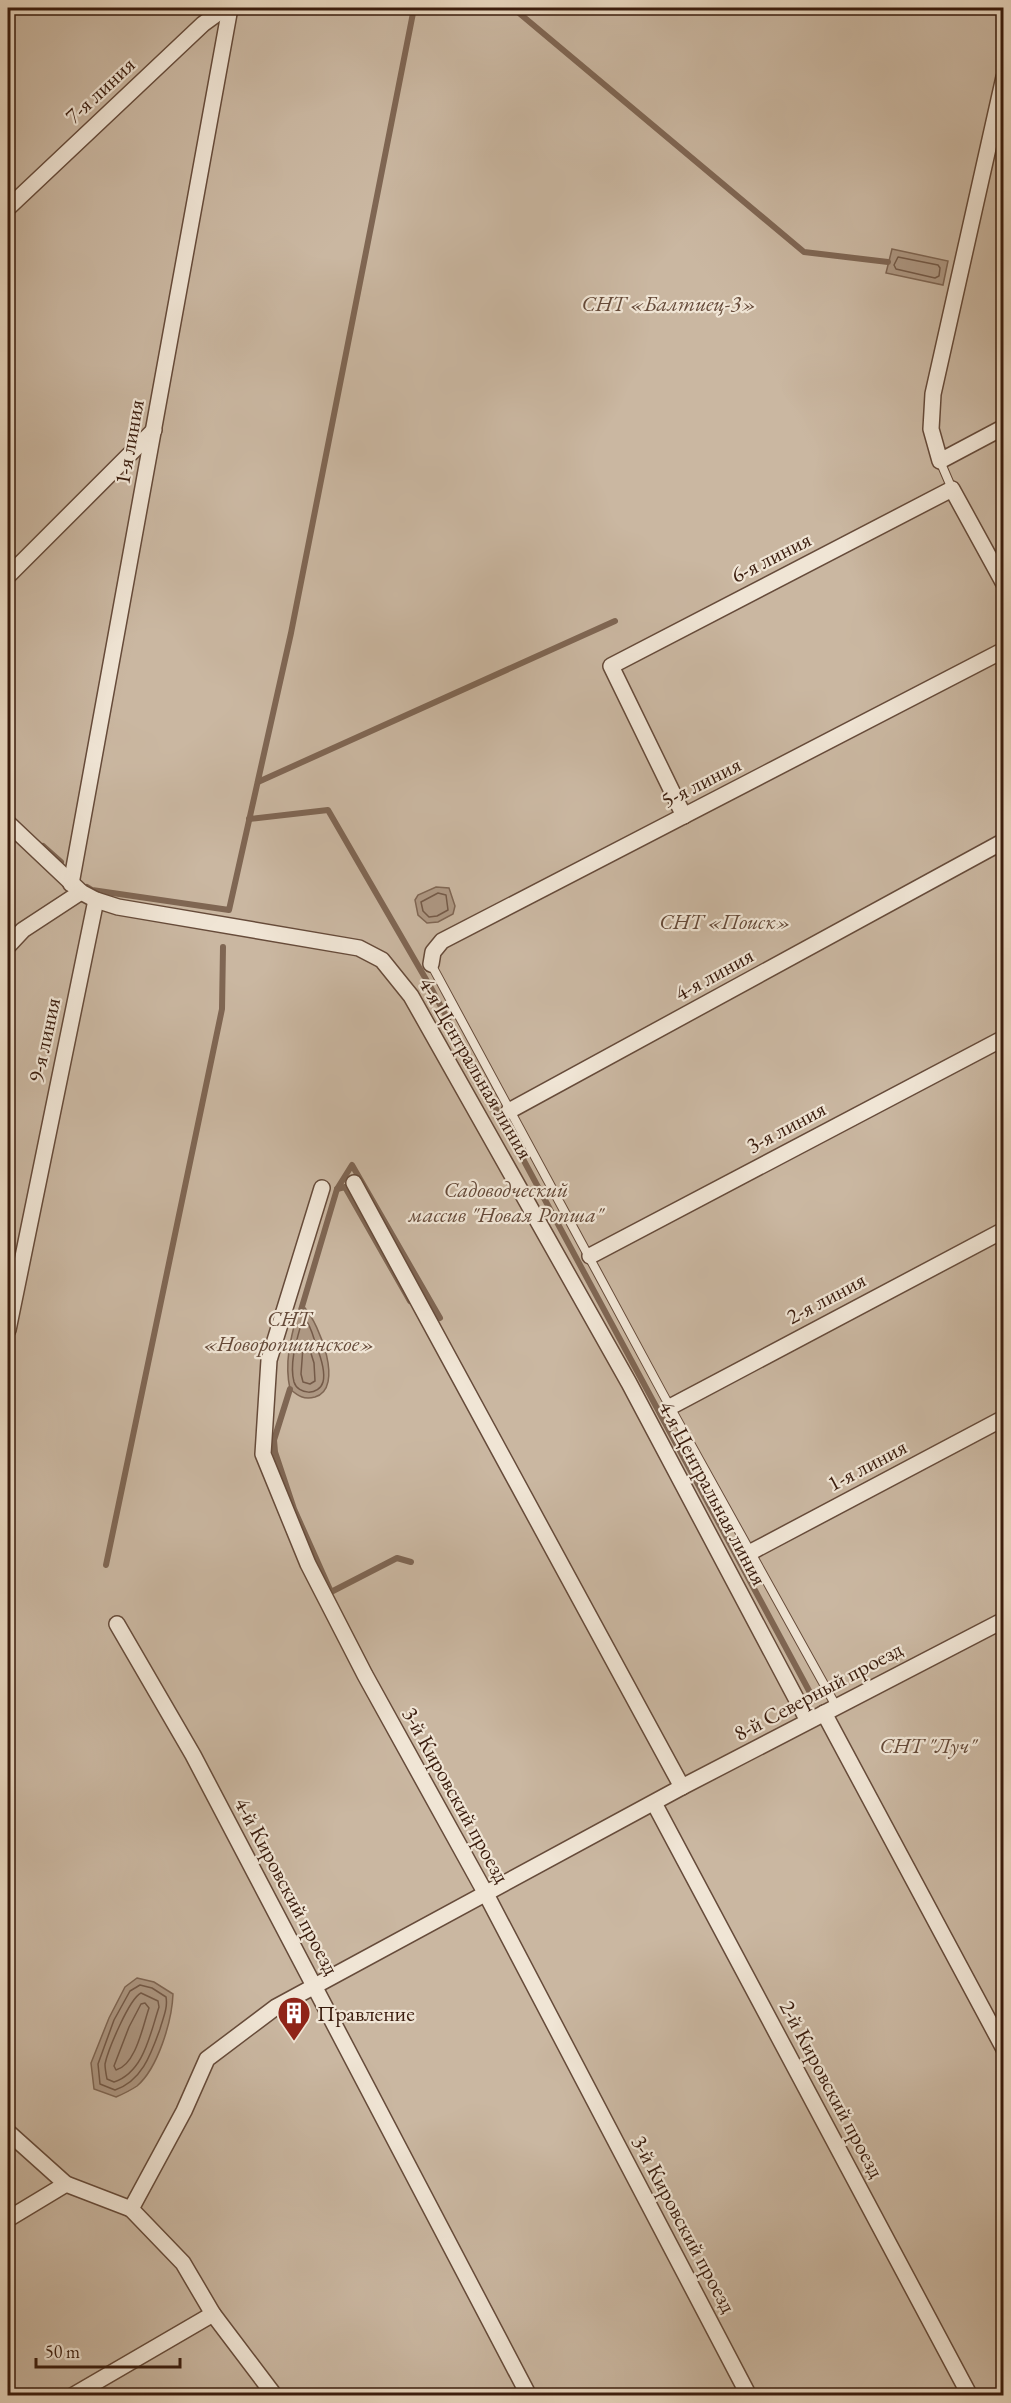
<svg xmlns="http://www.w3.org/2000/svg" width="1011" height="2403" font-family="'EB Garamond',serif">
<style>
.green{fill:#cab7a1;stroke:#826a57;stroke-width:1.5}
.water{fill:#ad9782;stroke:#7f6653;stroke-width:1.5}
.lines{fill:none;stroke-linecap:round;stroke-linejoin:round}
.shore{stroke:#745a48;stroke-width:1.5}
.stream{stroke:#7f6653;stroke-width:6}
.lane-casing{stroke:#664b3a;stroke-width:10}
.street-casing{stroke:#664b3a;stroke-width:18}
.lane{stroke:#f0e5d5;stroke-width:8}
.street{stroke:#f0e5d5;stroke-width:15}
.labels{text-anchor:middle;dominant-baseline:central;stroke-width:4.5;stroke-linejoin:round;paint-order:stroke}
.street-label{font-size:22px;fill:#3a1c0d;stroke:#f0e5d5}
.park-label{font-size:22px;font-style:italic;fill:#654a39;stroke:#f0e5d5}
.poi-label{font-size:22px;fill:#3a1c0d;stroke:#f0e5d5;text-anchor:start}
</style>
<rect width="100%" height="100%" fill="#e8d7bf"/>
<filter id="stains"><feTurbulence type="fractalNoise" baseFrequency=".00333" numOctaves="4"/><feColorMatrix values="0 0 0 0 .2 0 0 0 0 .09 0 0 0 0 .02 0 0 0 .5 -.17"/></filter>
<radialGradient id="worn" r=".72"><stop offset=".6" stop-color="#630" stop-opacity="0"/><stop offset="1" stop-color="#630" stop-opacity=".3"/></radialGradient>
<polygon class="green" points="8,8 1003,8 1003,2395 8,2396"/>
<g class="water">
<polygon points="892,249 948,261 943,285 886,273"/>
<polygon points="436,887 449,888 455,906 453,914 438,922 427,923 418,915 415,900 418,895"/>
<path d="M305,1308C319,1324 345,1388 315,1397C304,1400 298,1396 290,1389C284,1362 291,1337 298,1311Z"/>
<path d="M137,1978L154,1982L173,1994C172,2021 158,2068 137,2086C131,2090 123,2094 116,2097L94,2089L91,2063L109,2018L125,1987Z"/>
</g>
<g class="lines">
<g class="shore">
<polygon points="898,257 938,265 940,268 939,276 935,278 896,269 894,265"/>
<polygon points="438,893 446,895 448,910 437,916 429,917 423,911 421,902"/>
<path d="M305,1319C311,1326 313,1336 316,1345C320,1355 326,1371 323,1382C319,1396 298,1395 294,1382C289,1363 297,1339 302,1321Z"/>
<polygon points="306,1345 309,1347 314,1363 315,1381 310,1384 303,1382 301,1374 303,1347"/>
<path d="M140,1985L152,1988L166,1997C168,2008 163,2018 160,2029C151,2054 142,2081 115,2090L100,2084L98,2064L114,2020L130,1991Z"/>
<path d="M141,1993L158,2001L159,2007C150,2034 144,2072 114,2082L107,2079C106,2074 105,2069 105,2064C108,2050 129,1999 141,1993Z"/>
<path d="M145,2003L149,2008C143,2025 136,2065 116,2070L114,2066L129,2027L141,2004Z"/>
</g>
<g class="stream">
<polyline points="513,8 804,252 888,262"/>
<polyline points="258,782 615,621"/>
<polyline points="249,819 328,810 431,988 814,1700"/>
<polyline points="43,846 61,862"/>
<polyline points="87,887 92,890 229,910 291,633 414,8"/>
<polyline points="337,1189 345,1187 410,1301"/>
<polyline points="301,1310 337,1189 352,1165 440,1318"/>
<polyline points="290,1389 274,1440 275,1452 294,1509 331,1592 397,1558 411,1562"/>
<polyline points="106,1565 222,1009 223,947"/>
</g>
<g class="lane-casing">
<g id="lane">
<polyline points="994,125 1004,141"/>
<polyline points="940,461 952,489"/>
<polyline points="431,964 670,1407 836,1706"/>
</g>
</g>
<g class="street-casing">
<g id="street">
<polyline points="1004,77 933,394 931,429 940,461 1004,427"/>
<polyline points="8,208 203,24 225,8"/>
<polyline points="8,576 154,430"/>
<polyline points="684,816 611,666 952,489 1004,584"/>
<polyline points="8,823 81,892 96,900 118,907 359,948 382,960 411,996 629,1383 808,1721"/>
<polyline points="71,884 230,8"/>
<polyline points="8,946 23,930 81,892"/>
<polyline points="431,964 433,952 442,941 1004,650"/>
<polyline points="509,1111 1004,841"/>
<polyline points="354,1183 682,1787"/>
<polyline points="322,1188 269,1360 263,1454 308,1564 365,1675 486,1894 749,2396"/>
<polyline points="590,1256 1004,1038"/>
<polyline points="8,1330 96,900"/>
<polyline points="670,1407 1004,1230"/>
<polyline points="751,1552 1004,1418"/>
<polyline points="117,1624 193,1755 529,2396"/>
<polyline points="824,1713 1004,2049"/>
<polyline points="654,1803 970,2396"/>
<polyline points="8,2132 66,2184 131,2209"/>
<polyline points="8,2219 66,2184"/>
<polyline points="72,2396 213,2314"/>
<polyline points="275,2396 213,2314 183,2263 131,2209 184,2111 207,2059 276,2007 682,1787 1004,1620"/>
</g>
</g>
<use href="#lane" class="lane"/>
<use href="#street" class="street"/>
</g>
<defs>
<g id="building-pin" transform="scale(1.725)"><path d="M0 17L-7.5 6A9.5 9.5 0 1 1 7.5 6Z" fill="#8f2418" stroke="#f0e5d5"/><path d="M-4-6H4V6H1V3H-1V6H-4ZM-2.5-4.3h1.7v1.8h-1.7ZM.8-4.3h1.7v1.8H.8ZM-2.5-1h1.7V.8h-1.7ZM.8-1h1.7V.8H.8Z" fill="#fff"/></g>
</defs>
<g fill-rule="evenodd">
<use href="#building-pin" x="294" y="2013"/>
</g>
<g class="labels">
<g class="street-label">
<text transform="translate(100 90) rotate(-43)">7-я линия</text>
<text transform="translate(129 442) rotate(-80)">1-я линия</text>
<text transform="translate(771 557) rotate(-27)">6-я линия</text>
<text transform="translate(701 782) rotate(-27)">5-я линия</text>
<text transform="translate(714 974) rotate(-29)">4-я линия</text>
<text transform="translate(44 1040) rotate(-78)">9-я линия</text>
<text transform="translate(476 1068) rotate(60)">4-я Центральная линия</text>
<text transform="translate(786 1127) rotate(-28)">3-я линия</text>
<text transform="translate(826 1298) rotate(-28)">2-я линия</text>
<text transform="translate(867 1465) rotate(-28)">1-я линия</text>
<text transform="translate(713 1493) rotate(62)">4-я Центральная линия</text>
<text transform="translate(818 1691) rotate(-28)">8-й Северный проезд</text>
<text transform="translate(456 1795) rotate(61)">3-й Кировский проезд</text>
<text transform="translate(287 1886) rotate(62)">4-й Кировский проезд</text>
<text transform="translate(832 2089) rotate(62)">2-й Кировский проезд</text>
<text transform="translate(684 2224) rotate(62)">3-й Кировский проезд</text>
</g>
<g class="park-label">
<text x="669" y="303">СНТ «Балтиец-3»</text>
<text x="725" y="921">СНТ «Поиск»</text>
<text x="506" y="1189">Садоводческий<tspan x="506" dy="25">массив "Новая Ропша"</tspan></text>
<text x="289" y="1318">СНТ<tspan x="289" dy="25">«Новоропшинское»</tspan></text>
<text x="928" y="1745">СНТ "Луч"</text>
</g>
<g class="poi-label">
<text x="317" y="2013">Правление</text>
</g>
</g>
<rect width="1011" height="2403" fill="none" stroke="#e8d7bf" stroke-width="30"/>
<rect x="9" y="9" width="993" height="2385" fill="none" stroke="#3a1c0d" stroke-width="3"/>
<rect x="15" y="15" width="981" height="2373" fill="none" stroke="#3a1c0d" stroke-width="1.5"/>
<path d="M36 2358v9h144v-9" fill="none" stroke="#3a1c0d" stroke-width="3"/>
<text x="45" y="2358" font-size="18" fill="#3a1c0d" stroke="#f0e5d5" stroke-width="4.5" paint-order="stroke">50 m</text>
<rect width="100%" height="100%" filter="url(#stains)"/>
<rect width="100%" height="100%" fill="url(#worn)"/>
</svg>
